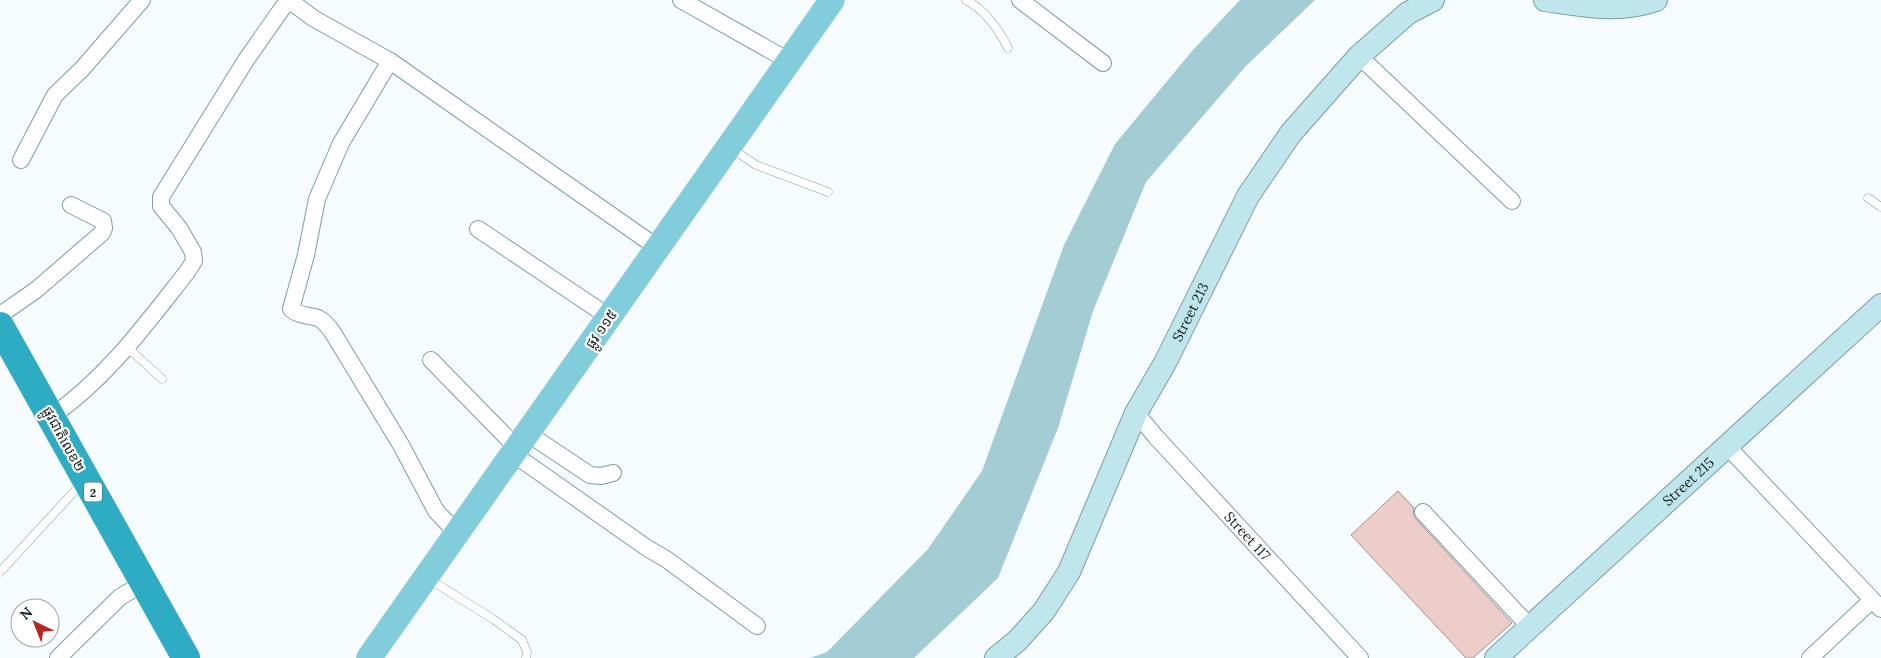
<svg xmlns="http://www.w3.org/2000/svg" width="1881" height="658" font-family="Lora,'Noto Sans Khmer',serif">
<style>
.water{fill:#a4ccd5}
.building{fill:#eccdc9;stroke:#ab8e8a}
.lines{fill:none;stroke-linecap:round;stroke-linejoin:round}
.lane-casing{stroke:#7e9ca3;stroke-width:9}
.street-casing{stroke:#7e9ca3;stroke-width:18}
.secondary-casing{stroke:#7e9ca3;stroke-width:24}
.primary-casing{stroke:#d5d7d7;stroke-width:26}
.highway-casing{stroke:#d5d7d7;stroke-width:29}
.lane{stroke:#fff;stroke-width:8}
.street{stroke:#fff;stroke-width:16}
.secondary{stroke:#c0e6ed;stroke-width:22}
.primary{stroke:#81cddc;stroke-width:25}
.highway{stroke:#2dacc4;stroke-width:28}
.labels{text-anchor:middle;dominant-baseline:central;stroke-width:4.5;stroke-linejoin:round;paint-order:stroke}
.shield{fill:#fff;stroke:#5a6264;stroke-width:1}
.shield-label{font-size:12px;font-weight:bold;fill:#131f22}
.street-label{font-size:14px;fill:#131f22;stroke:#fff}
</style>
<rect width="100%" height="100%" fill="#f6fcfe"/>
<polygon class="water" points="1240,0 1315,0 1246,66 1146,182 1093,311 1058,428 998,578 914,658 810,658 827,652 928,549 982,471 1064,245 1115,144 1192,51"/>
<polygon class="building" points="1398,491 1414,508 1413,514 1416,519 1512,623 1473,658 1466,658 1351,535"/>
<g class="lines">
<g class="lane-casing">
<g id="lane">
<path d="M966,0C986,11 998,28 1008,48"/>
<polyline points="731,148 756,165 828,192"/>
<polyline points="1868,198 1881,207"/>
<polyline points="127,347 162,379"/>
<polyline points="0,572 82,483"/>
<polyline points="429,579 493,619 522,640 527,652 526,658"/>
</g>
</g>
<g class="street-casing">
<g id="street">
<polyline points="289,0 313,18 390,61 658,248"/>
<polyline points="681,0 789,61"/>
<polyline points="1020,0 1103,63"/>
<polyline points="1359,56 1512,201"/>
<path d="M390,61L341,143L317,199L306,255L291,309C298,316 309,315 318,318C324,321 329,327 333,333L401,445L436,511L457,533"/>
<polyline points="21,160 55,95 82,69 142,0"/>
<polyline points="478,229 609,317"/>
<polyline points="0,315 36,290 102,233 104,228 103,221 71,205"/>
<polyline points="431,360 517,448"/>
<path id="s1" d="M1136,413L1156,437L1360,658"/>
<path d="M52,416C107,378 146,324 187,272L194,261L193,252L179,228L161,206V197L246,60L288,0"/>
<polyline points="527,433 590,475 601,476 613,473"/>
<polyline points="1727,446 1881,609"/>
<polyline points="511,456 519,458 647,548 666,559 757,626"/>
<polyline points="1423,512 1530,627"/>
<polyline points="58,658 120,597 144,583"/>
<polyline points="1810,658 1872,600"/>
</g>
</g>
<g class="secondary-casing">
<g id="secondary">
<path d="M1545,0C1585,6 1617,13 1656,0"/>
<path id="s2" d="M996,658L1017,641L1044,611L1069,572L1136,413L1165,363L1248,196L1291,133L1359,56L1408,13L1433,0"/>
<path id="s3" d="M1496,658L1881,305"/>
</g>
</g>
<g class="primary-casing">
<polyline id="primary" points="369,658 832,0"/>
</g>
<g class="highway-casing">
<polyline id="highway" points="0,326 186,658"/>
</g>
<use href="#lane" class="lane"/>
<use href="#street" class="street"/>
<use href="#secondary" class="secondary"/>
<use href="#primary" class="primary"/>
<use href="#highway" class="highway"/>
</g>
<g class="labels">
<rect class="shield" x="84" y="482.5" width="18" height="19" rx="4"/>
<g class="shield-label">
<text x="93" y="492">2</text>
</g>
<g class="street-label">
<text stroke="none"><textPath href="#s2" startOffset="401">Street 213</textPath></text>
<text transform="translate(601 329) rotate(-55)">ផ្លូវ ១១៥</text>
<text transform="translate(64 439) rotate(61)">ផ្លូវជាតិលេខ២</text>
<text stroke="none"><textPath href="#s3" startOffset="261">Street 215</textPath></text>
<text stroke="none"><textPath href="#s1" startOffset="166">Street 117</textPath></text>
</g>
</g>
<g transform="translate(35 623) rotate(317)"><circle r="24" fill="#ffffff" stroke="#a1a5a7"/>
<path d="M0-4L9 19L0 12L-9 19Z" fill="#b62722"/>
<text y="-8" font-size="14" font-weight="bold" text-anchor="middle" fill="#131f22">N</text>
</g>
</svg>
